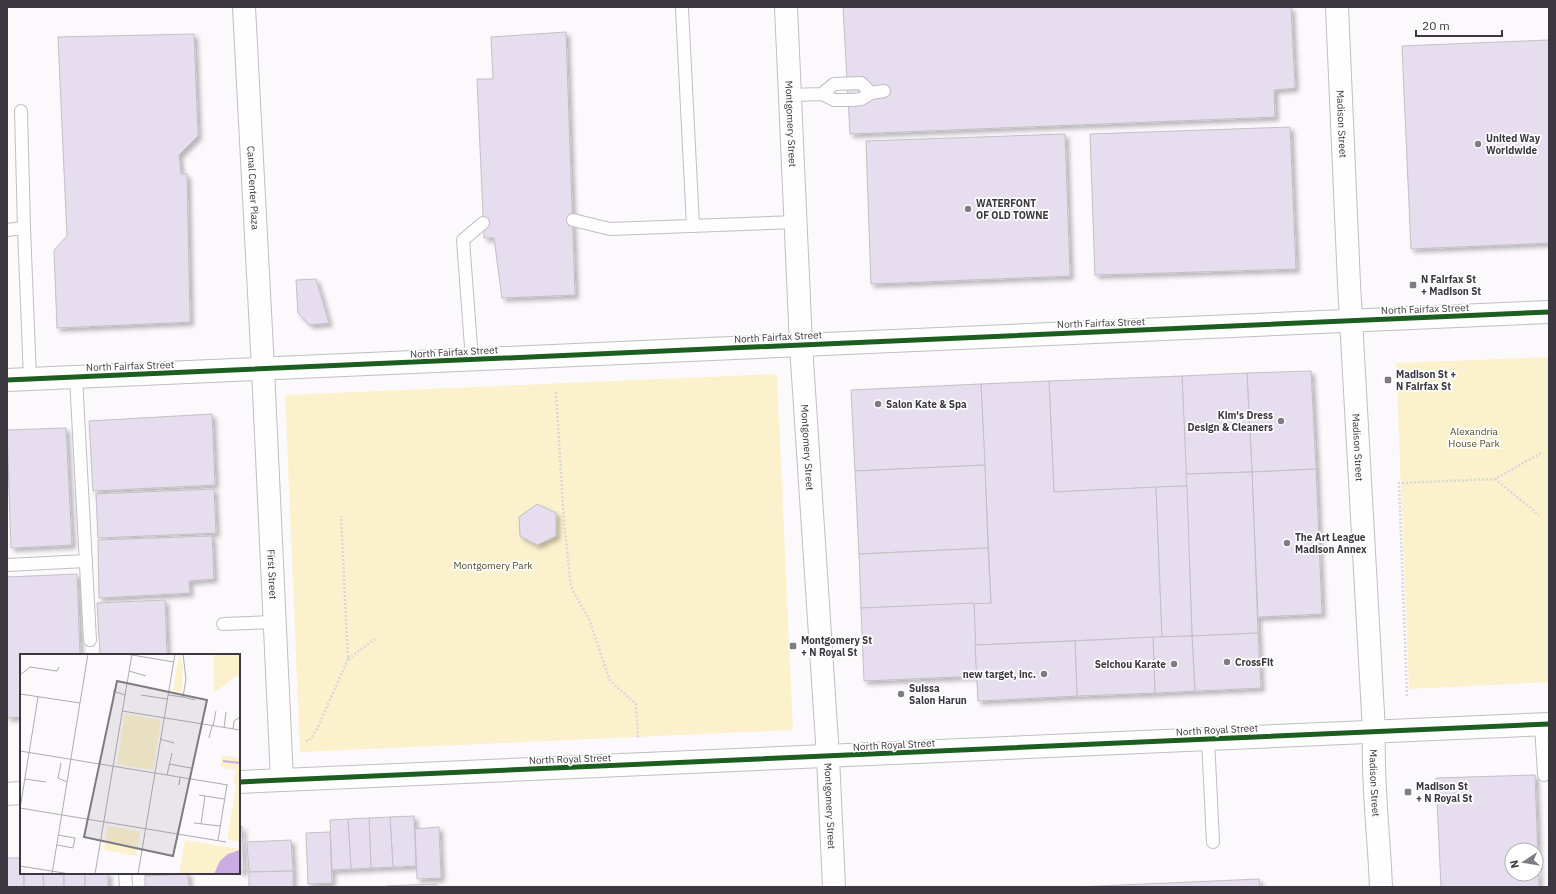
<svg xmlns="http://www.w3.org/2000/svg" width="1556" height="894" font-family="'IBM Plex Sans',sans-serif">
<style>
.green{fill:#fbf2cd}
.building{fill:#e6ddee;stroke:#c3c0c6;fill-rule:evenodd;filter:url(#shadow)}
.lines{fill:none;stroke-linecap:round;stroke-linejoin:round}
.lane-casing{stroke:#c1bec4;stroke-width:14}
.street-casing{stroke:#c1bec4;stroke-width:24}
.secondary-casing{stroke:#c1bec4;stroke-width:24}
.path{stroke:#d8d7d9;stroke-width:2.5;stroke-dasharray:2 2;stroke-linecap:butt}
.lane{stroke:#fefeff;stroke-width:12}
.street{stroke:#fefeff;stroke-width:22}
.secondary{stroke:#fefeff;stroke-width:22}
.cycleway-casing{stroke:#fff;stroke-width:8}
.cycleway{stroke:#1b5e20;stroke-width:5}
.poi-dot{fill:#7f7b82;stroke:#fff;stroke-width:1.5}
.labels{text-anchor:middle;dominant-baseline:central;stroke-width:3.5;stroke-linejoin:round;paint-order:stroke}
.street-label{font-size:10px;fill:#3c3740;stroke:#fff}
.poi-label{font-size:10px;font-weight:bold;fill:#3c3740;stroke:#fff;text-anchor:start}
.park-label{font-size:10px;fill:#534b22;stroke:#fff}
.inset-river{fill:none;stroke:#caabe2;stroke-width:2}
.inset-road{fill:none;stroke:#afabb1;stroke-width:1}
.view{fill:#7f7b82;fill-opacity:0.15;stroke:#7f7b82;stroke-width:2}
.inset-edge{fill:none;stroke:#3c3740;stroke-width:2}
</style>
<defs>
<filter id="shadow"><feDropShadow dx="3.5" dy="3.5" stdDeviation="2" flood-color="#0004"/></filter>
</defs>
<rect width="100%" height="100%" fill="#fbf9fc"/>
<g class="green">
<polygon points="1549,357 1549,682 1409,689 1396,363"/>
<polygon points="777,374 793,730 300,752 285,395"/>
</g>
<g class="building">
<polygon points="843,7 1291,7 1295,88 1274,90 1275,117 850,134"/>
<polygon points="566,32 575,295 502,298 494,238 484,238 477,79 493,79 491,37"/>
<polygon points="194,34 198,136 179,155 181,174 187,174 190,322 57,328 54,250 67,236 58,37"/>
<polygon points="1549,40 1549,243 1411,249 1402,46"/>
<polygon points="1290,127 1296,269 1095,275 1090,134"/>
<polygon points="1065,134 1070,276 871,284 866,141"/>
<polygon points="316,279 329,323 310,325 298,313 296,280"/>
<polygon points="1311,371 1316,469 1252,472 1247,373"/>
<polygon points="1247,373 1252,472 1186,474 1182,376"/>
<polygon points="1182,376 1187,486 1054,492 1049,381"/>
<polygon points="1049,381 1054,492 1156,487 1162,637 975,645 974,603 991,603 981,384"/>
<polygon points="981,384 985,465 855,471 851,390"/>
<polygon points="212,414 215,485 93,491 89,421"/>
<polygon points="66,428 72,545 11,548 7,430"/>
<polygon points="985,465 988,548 859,554 855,471"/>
<polygon points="1316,469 1322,614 1258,617 1252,472"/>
<polygon points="1252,472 1258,633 1192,636 1186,474"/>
<polygon points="1187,486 1192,636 1162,637 1156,487"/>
<polygon points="214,489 216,533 98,538 96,494"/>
<polygon points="537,504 556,513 556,536 537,545 520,536 519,517"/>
<polygon points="212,536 214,579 189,581 190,593 99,598 98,540"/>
<polygon points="988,548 991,603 861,608 859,554"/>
<polygon points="77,574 80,655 21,655 21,717 7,718 7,577"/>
<polygon points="165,600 167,655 100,655 97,603"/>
<polygon points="974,603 977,676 864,681 861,608"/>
<polygon points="1258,633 1261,688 1195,691 1192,636"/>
<polygon points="1192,636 1195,691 1155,693 1153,637"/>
<polygon points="1153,637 1155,693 1077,696 1075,641"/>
<polygon points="1075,641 1077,696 978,701 975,645"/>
<path d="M1535,775L1539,887H1441L1436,778ZM1512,850H1536V874H1512Z"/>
<polygon points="414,816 416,866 393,867 390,817"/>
<polygon points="390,817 393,867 371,868 369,818"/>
<polygon points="369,818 371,868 351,869 348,819"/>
<polygon points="348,819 351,869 332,870 330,820"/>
<polygon points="242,826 244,872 239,872 239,827"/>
<polygon points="439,827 441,878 417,879 415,829"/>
<polygon points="330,832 332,883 308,884 306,833"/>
<polygon points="291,840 293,871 249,872 247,842"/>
<polygon points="7,858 21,858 21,873 24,873 24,887 7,887"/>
<polygon points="293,871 293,887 249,887 249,872"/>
<polygon points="24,873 43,873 44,887 24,887"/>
<polygon points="43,873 64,873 64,887 44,887"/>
<rect x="64" y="873" width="21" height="14"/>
<rect x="85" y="873" width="23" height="14"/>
<polygon points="145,873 188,873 188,874 145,876"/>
<polygon points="188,874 189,887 145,887 145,876"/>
<polygon points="1259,879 1260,887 1077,887"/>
<polygon points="436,884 436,887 386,887 386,886"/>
</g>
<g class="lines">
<g class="lane-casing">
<g id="lane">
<polyline points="682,9 693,226"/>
<polyline points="871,93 884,91"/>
<polyline points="790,95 822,94 834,100 854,100 861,99 871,93 861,83 834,84 822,94"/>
<polyline points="21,111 24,228"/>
<polyline points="573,220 610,229 796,222"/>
<polyline points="7,230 24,228 30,379"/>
<polyline points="472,360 463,240 483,223"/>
<polyline points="76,377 90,640"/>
<polyline points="7,565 86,561"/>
<polyline points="223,624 274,622"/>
<polyline points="1541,724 1544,775"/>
<polyline points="1208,739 1213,842"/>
<polyline points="125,873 126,887"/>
</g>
</g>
<g class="street-casing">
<g id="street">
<path id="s1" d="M244,7L263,369L282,780"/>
<path id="s2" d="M786,7L801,345L828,757"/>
<path id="s3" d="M1337,7L1349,284L1374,731"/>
<polyline points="7,380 1549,312"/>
</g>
</g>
<g class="secondary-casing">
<g id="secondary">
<path id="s4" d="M1374,731C1372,783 1379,835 1381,887"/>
<path id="s5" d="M828,757L834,887"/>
<polyline points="239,782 1549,724"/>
<polyline points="7,794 21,793"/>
</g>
</g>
<g class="path">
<polyline points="556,392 564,522 571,587 589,619 610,681 636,704 638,738"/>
<polyline points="1495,479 1539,515"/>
<polyline points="348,659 375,639"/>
<polyline points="1407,696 1399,483 1495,479 1543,452"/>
<polyline points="306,741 309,741 317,729 348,659 341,516"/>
</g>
<use href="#lane" class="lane"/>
<use href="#street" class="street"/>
<use href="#secondary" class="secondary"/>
<g class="cycleway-casing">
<g id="cycleway">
<polyline points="7,380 1549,312"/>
<polyline points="239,782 1549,724"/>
</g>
</g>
<use href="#cycleway" class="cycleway"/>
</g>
<g class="poi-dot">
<circle cx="1478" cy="144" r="4"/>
<circle cx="968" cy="209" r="4"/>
<rect x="1409" y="281" width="8" height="8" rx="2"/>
<rect x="1384" y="376" width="8" height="8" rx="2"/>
<circle cx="878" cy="404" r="4"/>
<circle cx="1281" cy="421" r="4"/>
<circle cx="1287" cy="543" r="4"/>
<rect x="789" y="642" width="8" height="8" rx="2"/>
<circle cx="1227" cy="662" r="4"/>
<circle cx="1174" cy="664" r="4"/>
<circle cx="1044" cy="674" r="4"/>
<circle cx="901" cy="694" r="4"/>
<rect x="1404" y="788" width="8" height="8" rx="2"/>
</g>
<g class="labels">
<g class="street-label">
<text stroke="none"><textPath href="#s2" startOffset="117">Montgomery Street</textPath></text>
<text stroke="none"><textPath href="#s3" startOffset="117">Madison Street</textPath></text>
<text stroke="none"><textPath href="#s1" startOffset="181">Canal Center Plaza</textPath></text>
<text transform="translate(1425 309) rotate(-2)">North Fairfax Street</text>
<text transform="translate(1101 323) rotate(-2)">North Fairfax Street</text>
<text transform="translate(778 337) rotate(-3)">North Fairfax Street</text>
<text transform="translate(454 352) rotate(-3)">North Fairfax Street</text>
<text transform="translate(130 366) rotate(-2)">North Fairfax Street</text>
<text stroke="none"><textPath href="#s2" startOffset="441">Montgomery Street</textPath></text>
<text stroke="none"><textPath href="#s3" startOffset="441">Madison Street</textPath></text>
<text stroke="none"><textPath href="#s1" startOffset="568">First Street</textPath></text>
<text transform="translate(1217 730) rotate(-3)">North Royal Street</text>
<text transform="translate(894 745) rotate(-3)">North Royal Street</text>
<text transform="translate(570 759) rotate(-2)">North Royal Street</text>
<text stroke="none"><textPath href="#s4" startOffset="52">Madison Street</textPath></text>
<text stroke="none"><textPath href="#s5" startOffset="49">Montgomery Street</textPath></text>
</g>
<g class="poi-label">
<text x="1486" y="138">United Way<tspan x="1486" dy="12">Worldwide</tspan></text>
<text x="976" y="203">WATERFONT<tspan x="976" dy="12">OF OLD TOWNE</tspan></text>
<text x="1421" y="279">N Fairfax St<tspan x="1421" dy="12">+ Madison St</tspan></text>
<text x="1396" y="374">Madison St +<tspan x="1396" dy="12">N Fairfax St</tspan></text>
<text x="886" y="404">Salon Kate &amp; Spa</text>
<text x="1273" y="415" text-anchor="end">Kim's Dress<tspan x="1273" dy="12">Design &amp; Cleaners</tspan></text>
<text x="1295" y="537">The Art League<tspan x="1295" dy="12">Madison Annex</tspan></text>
<text x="801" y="640">Montgomery St<tspan x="801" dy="12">+ N Royal St</tspan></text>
<text x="1235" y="662">CrossFit</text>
<text x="1166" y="664" text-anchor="end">Seichou Karate</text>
<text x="1036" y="674" text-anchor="end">new target, inc.</text>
<text x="909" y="688">Suissa<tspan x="909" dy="12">Salon Harun</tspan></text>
<text x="1416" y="786">Madison St<tspan x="1416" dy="12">+ N Royal St</tspan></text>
</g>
<g class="park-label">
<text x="1474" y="431">Alexandria<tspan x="1474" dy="12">House Park</tspan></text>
<text x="493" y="565">Montgomery Park</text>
</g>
</g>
<g transform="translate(20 654)">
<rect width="220" height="220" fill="#fbf9fc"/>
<path d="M159,0L163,12L162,38L153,37ZM193,0L220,1V23L216,22L194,39ZM105,60L141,66L133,116L97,110ZM202,101L220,104V188L207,185L216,132L213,127L216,116L204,114L200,111ZM88,172L120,178L116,202L84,196ZM165,186L220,195V204L194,220H159Z" fill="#fbf2cd"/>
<path d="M220,196V220H194L200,207L208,200Z" fill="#caabe2"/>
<path class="inset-river" d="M203,107L220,109"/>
<path class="inset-road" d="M106,0L154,8M109,17L126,22M0,21L10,13L37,17L39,13M93,37L105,41M0,40L60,49M121,41L147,45M148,41L163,43L166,25L163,0M163,43L175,46M102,57L220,76M193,72L196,57M204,74L206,58M213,75L214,67L220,63M189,84L192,72M140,85L154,89M0,97L208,131M41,109L38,124L47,128M149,110L171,114M147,121L152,99M5,125L26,128M160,126L159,131L160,123M179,141L204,145M0,154L206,188M0,155L18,43M174,169L200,172M181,170L185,142M198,186L207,131M37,191L53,194L55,184L38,181M0,212L50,220M32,220L68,0M75,220L112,0M118,220L155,0"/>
<path class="view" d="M97,27L187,46L153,202L64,183Z"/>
<rect width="220" height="220" class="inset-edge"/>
</g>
<rect width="1556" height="894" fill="none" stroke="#3c3740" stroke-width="16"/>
<g transform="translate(1524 862) rotate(258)"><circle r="19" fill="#ffffff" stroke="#b1afb3"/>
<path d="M0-3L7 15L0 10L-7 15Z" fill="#7f7b82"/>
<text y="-6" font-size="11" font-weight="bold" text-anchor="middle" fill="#3c3740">N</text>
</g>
<path d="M1416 30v6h86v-6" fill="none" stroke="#3c3740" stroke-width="2"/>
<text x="1422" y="30" font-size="12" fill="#3c3740" stroke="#ffffff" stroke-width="3" paint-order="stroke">20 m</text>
</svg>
